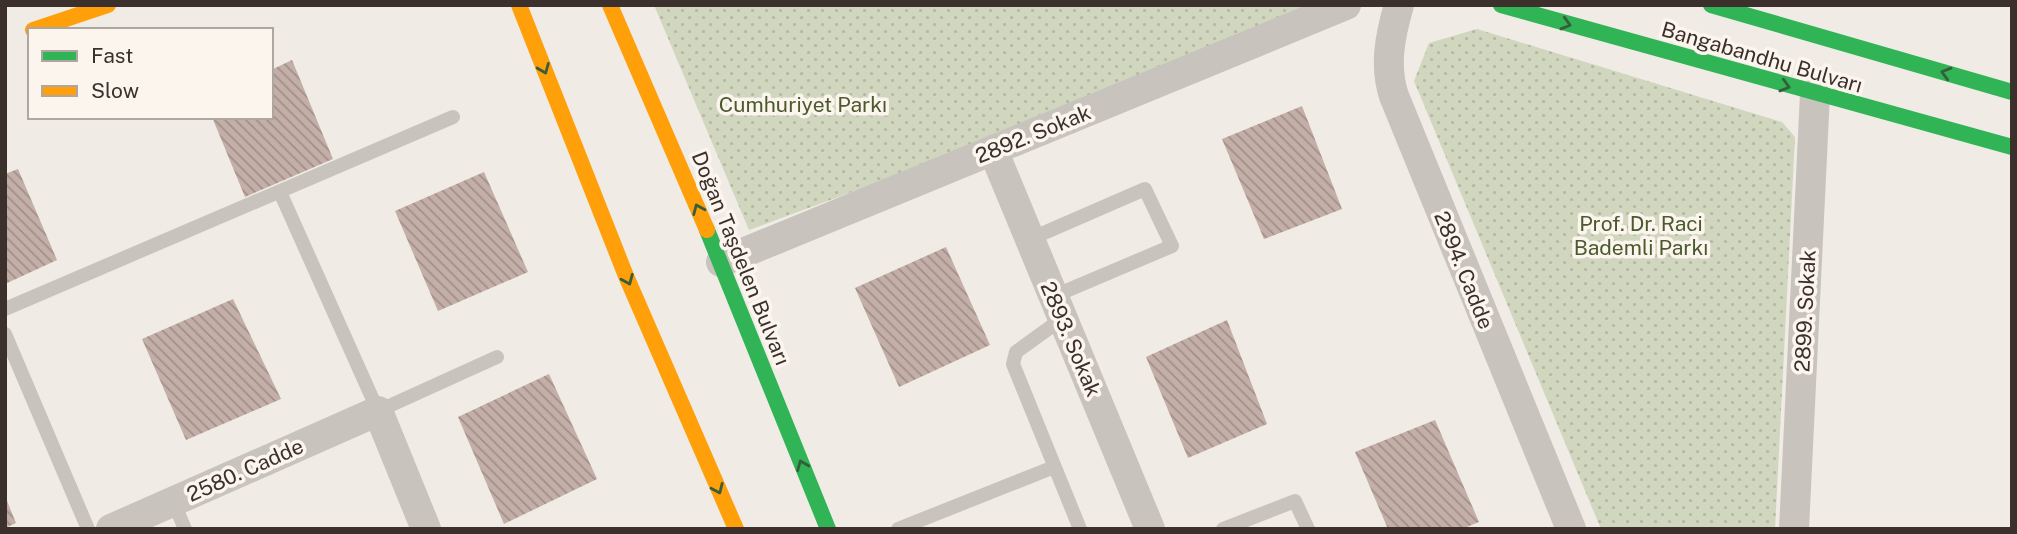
<svg xmlns="http://www.w3.org/2000/svg" width="2017" height="534" font-family="'Public Sans',sans-serif">
<style>
.park{fill:url(#park-dots)}
.building{fill:url(#building-back-hatch)}
.lines{fill:none;stroke-linecap:round;stroke-linejoin:round}
.lane{stroke:#c9c3be;stroke-width:14}
.street{stroke:#c9c3be;stroke-width:30}
.fast{stroke:#30b455;stroke-width:16}
.slow{stroke:#ff9f0a;stroke-width:16}
.oneway{stroke:#375e3a}
.labels{text-anchor:middle;dominant-baseline:central;stroke-width:7;stroke-linejoin:round;paint-order:stroke}
.street-label{font-size:21px;fill:#3b302b;stroke:#fbf5ee}
.park-label{font-size:21px;fill:#4a5a2e;stroke:#fbf5ee}
</style>
<defs>
<pattern id="park-dots" width="8" height="8" patternUnits="userSpaceOnUse" patternTransform="scale(1.75)"><rect width="8" height="8" fill="#d1d6bf"/><path d="M2 2h.1M6 6h.1" fill="none" stroke="#b4b8a4" stroke-width="1.8" stroke-linecap="round"/></pattern>
<pattern id="building-back-hatch" width="6" height="6" patternUnits="userSpaceOnUse" patternTransform="scale(1.75)"><rect width="6" height="6" fill="#c3afa7"/><path d="M-1 5l2 2M0 0l6 6M5-1l2 2" fill="none" stroke="#a08f88"/></pattern>
</defs>
<rect width="100%" height="100%" fill="#f0ebe5"/>
<g class="park">
<polygon points="654,5 1302,5 1310,9 1033,125 749,230"/>
<polygon points="1477,29 1782,122 1795,137 1775,529 1601,529 1414,81 1429,43"/>
</g>
<g class="building">
<polygon points="292,60 333,159 245,197 212,117 271,117 271,70"/>
<polygon points="1302,106 1342,209 1264,239 1222,139"/>
<polygon points="18,169 57,260 5,284 5,174"/>
<polygon points="484,172 528,272 438,311 395,211"/>
<polygon points="946,247 990,345 899,387 855,288"/>
<polygon points="233,299 281,399 186,440 142,339"/>
<polygon points="1227,320 1267,424 1188,458 1146,357"/>
<polygon points="549,374 597,479 504,524 458,417"/>
<polygon points="1435,420 1479,522 1462,529 1388,529 1355,452"/>
<polygon points="5,496 16,523 5,528"/>
</g>
<g class="lines">
<g class="lane">
<polyline points="280,192 378,411 497,357"/>
<polyline points="1030,239 1145,189 1172,246 1054,296"/>
<polyline points="5,309 453,117"/>
<polyline points="1063,318 1016,352 1013,364 1080,529"/>
<polyline points="5,334 88,529"/>
<polyline points="173,501 185,529"/>
<polyline points="898,529 1054,467"/>
<polyline points="1223,529 1295,501 1308,529"/>
</g>
<g class="street">
<path d="M1399,5C1390,36 1384,66 1394,96L1571,529"/>
<polyline points="993,150 1150,529"/>
<polyline points="721,262 1346,5"/>
<polyline points="111,529 378,411 426,529"/>
<polyline points="1794,529 1815,94"/>
</g>
<g class="fast">
<polyline points="1501,5 2012,147"/>
<polyline points="1711,5 2012,92"/>
<polyline points="707,230 828,529"/>
</g>
<g class="slow">
<polyline points="519,5 626,276 736,529"/>
<polyline points="610,5 707,230"/>
<polyline points="33,30 108,5"/>
</g>
</g>
<defs><path id="oneway-chevron" d="M-2-3.5L2.5 0L-2 3.5" fill="none" stroke-width="1.6" stroke-linecap="round" stroke-linejoin="round" transform="scale(1.75)"/></defs>
<g class="oneway">
<use href="#oneway-chevron" transform="translate(1566 24) rotate(16)"/>
<use href="#oneway-chevron" transform="translate(544 69) rotate(68)"/>
<use href="#oneway-chevron" transform="translate(1946 73) rotate(-164)"/>
<use href="#oneway-chevron" transform="translate(1785 86) rotate(16)"/>
<use href="#oneway-chevron" transform="translate(698 209) rotate(-113)"/>
<use href="#oneway-chevron" transform="translate(628 280) rotate(67)"/>
<use href="#oneway-chevron" transform="translate(802 465) rotate(-112)"/>
<use href="#oneway-chevron" transform="translate(718 489) rotate(66)"/>
</g>
<g class="labels">
<g class="street-label">
<text transform="translate(1762 57) rotate(16)">Bangabandhu Bulvarı</text>
<text transform="translate(1033 134) rotate(-22)">2892. Sokak</text>
<text transform="translate(741 258) rotate(68)">Doğan Taşdelen Bulvarı</text>
<text transform="translate(1464 270) rotate(68)">2894. Cadde</text>
<text transform="translate(1805 311) rotate(-87)">2899. Sokak</text>
<text transform="translate(1071 339) rotate(67)">2893. Sokak</text>
<text transform="translate(245 470) rotate(-24)">2580. Cadde</text>
</g>
<g class="park-label">
<text x="803" y="104">Cumhuriyet Parkı</text>
<text x="1641" y="223">Prof. Dr. Raci<tspan x="1641" dy="24">Bademli Parkı</tspan></text>
</g>
</g>
<rect width="2017" height="534" fill="none" stroke="#3b302b" stroke-width="14"/>
<rect x="28" y="28" width="245" height="91" fill="#fbf5ee" stroke="#aea6a0" stroke-width="2"/>
<rect x="42" y="51" width="35" height="10" fill="#30b455" stroke="#aea6a0" stroke-width="2"/>
<text x="91" y="63" font-size="21" fill="#3b302b">Fast</text>
<rect x="42" y="86" width="35" height="10" fill="#ff9f0a" stroke="#aea6a0" stroke-width="2"/>
<text x="91" y="98" font-size="21" fill="#3b302b">Slow</text>
</svg>
